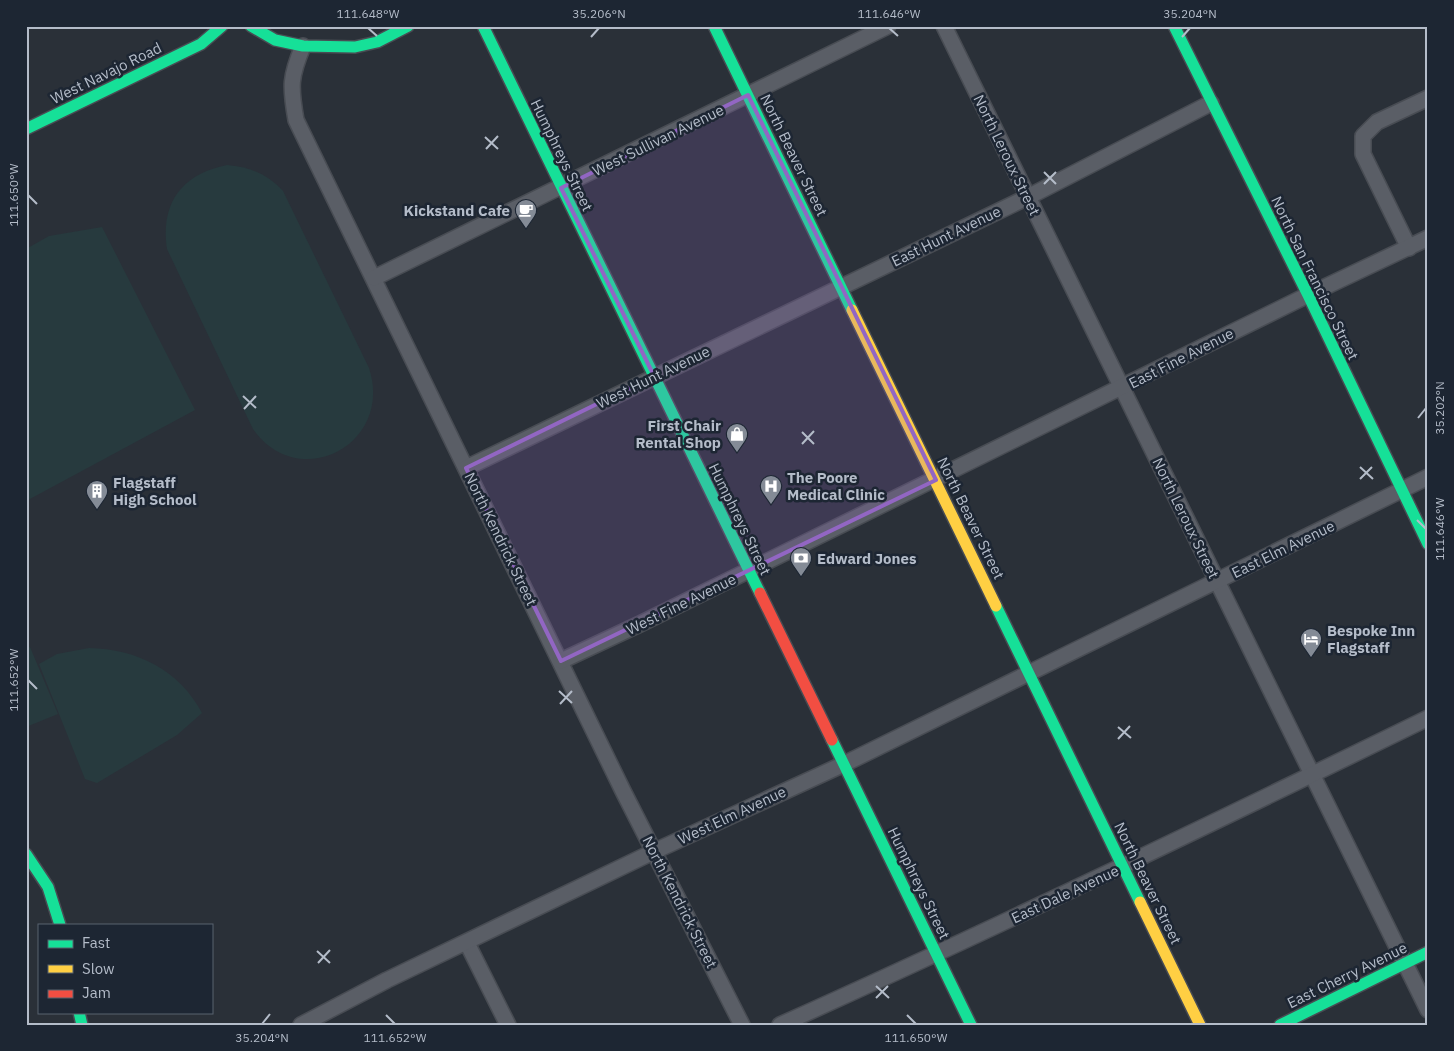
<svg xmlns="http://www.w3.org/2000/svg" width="1454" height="1051" font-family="'IBM Plex Sans',sans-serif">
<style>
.green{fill:#273a3e}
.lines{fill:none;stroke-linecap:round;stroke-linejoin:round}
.street-casing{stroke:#484c53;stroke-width:18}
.fast-casing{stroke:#484c53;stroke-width:14}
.slow-casing{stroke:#484c53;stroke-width:14}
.jam-casing{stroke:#484c53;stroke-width:14}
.street{stroke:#5a5e66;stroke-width:15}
.fast{stroke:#16e098;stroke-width:11}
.slow{stroke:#ffcf43;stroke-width:11}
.jam{stroke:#f24e42;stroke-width:11}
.marked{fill:#9266c3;fill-opacity:0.2;stroke:#9266c3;stroke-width:4;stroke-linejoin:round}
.ticks{fill:none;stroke:#b4bcc9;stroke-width:2}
.labels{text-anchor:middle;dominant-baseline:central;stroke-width:5;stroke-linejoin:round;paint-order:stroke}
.street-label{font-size:15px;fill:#b4bcc9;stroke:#1d2633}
.poi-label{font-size:15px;font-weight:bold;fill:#b4bcc9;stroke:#1d2633;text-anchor:start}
.neatline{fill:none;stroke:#b4bcc9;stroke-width:2}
.ticks-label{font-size:12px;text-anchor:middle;fill:#b4bcc9}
</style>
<rect width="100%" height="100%" fill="#2a3038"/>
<g class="green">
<path d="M227,165C250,167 267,174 283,191L369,368C394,444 299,494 253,429L167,249C160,203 182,174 227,165Z"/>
<polygon points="102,227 195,410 28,500 26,249 49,236"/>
<polygon points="30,647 58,714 26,727 26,649"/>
<path d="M89,648C137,649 179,670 202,713L177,735L97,783L85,779L39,664L57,654Z"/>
</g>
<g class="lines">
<g class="street-casing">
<g id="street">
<path d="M944,26C1104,355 1266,683 1428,1010"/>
<path d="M303,46C290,77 290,86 296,120L623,791L742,1025"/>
<polyline points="1409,248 1363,154 1363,136 1377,122 1428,98"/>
<polyline points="374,278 888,26"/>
<polyline points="466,468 1028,197 1211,103"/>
<polyline points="561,661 640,624 1308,295 1428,238"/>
<polyline points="467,943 508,1025"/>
<polyline points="301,1025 387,980 655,851 844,764 1428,477"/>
<path d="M780,1025C998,927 1213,823 1428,718"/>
</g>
</g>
<g class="fast-casing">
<g id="fast">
<polyline points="251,26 275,40 303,46 355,47 377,42 408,26"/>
<polyline points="483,26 760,593"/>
<polyline points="714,26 852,310"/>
<polyline points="1174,26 1308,295 1428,544"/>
<polyline points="26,129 201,44 222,26"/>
<polyline points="996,606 1140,902"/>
<polyline points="832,740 971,1025"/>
<polyline points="26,854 48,887 60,925"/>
<polyline points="79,1012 82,1025"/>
<polyline points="1280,1025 1428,952"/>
</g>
</g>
<g class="slow-casing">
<g id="slow">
<polyline points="852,310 996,606"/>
<polyline points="1140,902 1200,1025"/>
</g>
</g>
<g class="jam-casing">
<polyline id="jam" points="760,593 832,740"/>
</g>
<use href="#street" class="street"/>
<use href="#fast" class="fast"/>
<use href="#slow" class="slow"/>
<use href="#jam" class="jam"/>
</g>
<path class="marked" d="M748,95L936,480L561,661L466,468L654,376L561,188Z"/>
<path class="ticks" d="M368,28L377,36M889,28L898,36M591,37L599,28M1182,37L1190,28M485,137L498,149M486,149L498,136M1044,172L1056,184M1044,184L1056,172M28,195L37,204M243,396L256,408M244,409L256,396M1418,418L1426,408M802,432L814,444M802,444L814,431M1360,467L1373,479M1360,479L1372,467M1417,520L1426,529M28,680L37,689M559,691L572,703M560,704L572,691M1118,727L1131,738M1118,739L1130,726M317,951L330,963M318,963L330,950M876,986L889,998M876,998L888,986M386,1015L395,1024M907,1015L916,1024M262,1024L270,1014"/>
<defs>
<g id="cafe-pin" transform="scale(1.125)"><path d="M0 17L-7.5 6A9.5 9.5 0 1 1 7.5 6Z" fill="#848b96" stroke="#1d2633"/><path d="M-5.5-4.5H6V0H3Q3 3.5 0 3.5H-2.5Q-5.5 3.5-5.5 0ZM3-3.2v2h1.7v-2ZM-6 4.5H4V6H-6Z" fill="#fff"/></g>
<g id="shop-pin" transform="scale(1.125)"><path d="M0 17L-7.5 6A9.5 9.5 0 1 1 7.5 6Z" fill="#848b96" stroke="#1d2633"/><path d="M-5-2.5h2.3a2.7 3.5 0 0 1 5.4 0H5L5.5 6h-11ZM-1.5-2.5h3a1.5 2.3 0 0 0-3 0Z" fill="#fff"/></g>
<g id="hospital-pin" transform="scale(1.125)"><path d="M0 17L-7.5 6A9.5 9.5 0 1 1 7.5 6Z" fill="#848b96" stroke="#1d2633"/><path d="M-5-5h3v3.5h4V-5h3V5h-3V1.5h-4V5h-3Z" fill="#fff"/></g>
<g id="building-pin" transform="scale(1.125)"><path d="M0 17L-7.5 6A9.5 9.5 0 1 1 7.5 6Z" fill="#848b96" stroke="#1d2633"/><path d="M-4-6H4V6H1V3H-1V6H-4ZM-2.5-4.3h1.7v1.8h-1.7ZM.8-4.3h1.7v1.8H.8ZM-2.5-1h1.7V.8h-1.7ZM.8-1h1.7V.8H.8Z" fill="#fff"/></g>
<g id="bank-pin" transform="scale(1.125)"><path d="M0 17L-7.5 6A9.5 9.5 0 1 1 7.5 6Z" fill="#848b96" stroke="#1d2633"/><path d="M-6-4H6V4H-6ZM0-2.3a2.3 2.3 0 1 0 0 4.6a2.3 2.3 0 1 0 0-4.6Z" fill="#fff"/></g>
<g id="hotel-pin" transform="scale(1.125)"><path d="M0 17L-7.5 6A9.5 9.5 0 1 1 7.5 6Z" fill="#848b96" stroke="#1d2633"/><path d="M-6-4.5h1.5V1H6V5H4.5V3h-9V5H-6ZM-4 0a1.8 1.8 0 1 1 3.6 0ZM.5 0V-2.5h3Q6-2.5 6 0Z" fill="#fff"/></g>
</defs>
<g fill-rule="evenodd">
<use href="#cafe-pin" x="526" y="210"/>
<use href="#shop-pin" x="737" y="434"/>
<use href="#hospital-pin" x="771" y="486"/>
<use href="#building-pin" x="97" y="491"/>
<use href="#bank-pin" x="801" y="558"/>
<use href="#hotel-pin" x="1311" y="639"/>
</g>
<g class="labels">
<g class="street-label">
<text transform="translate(106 73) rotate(-26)">West Navajo Road</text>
<text transform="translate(658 140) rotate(-26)">West Sullivan Avenue</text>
<text transform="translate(562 155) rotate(64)">Humphreys Street</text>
<text transform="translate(794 155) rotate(64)">North Beaver Street</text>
<text transform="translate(1007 155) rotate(64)">North Leroux Street</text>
<text transform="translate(946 236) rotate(-26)">East Hunt Avenue</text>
<text transform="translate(1315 278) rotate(64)">North San Francisco Street</text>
<text transform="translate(1181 358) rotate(-27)">East Fine Avenue</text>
<text transform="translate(653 377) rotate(-26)">West Hunt Avenue</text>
<text transform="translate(971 518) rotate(64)">North Beaver Street</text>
<text transform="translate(1186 518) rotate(64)">North Leroux Street</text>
<text transform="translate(740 519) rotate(64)">Humphreys Street</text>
<text transform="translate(501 539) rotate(64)">North Kendrick Street</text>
<text transform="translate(1283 549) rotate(-26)">East Elm Avenue</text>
<text transform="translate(681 604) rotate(-26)">West Fine Avenue</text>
<text transform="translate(732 815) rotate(-25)">West Elm Avenue</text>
<text transform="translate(919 883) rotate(64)">Humphreys Street</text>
<text transform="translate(1148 883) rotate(64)">North Beaver Street</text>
<text transform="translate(1065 894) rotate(-25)">East Dale Avenue</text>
<text transform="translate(680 902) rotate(63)">North Kendrick Street</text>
<text transform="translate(1347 975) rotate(-26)">East Cherry Avenue</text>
</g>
<g class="poi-label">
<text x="510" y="210" text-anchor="end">Kickstand Cafe</text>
<text x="721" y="425" text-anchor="end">First Chair<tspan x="721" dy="17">Rental Shop</tspan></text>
<text x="787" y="477">The Poore<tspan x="787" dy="17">Medical Clinic</tspan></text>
<text x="113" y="482">Flagstaff<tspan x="113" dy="17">High School</tspan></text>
<text x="817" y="558">Edward Jones</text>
<text x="1327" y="630">Bespoke Inn<tspan x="1327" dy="17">Flagstaff</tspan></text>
</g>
</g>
<rect width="1454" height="1051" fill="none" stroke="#1d2633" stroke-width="55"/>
<rect x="38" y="924" width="175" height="90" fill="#1d2633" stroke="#59626f"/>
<rect x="48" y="940" width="25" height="8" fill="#16e098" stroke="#59626f"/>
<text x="82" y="948" font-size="15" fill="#b4bcc9">Fast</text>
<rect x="48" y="965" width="25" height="8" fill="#ffcf43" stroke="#59626f"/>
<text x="82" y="974" font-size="15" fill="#b4bcc9">Slow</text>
<rect x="48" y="990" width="25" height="8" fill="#f24e42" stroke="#59626f"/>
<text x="82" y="998" font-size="15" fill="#b4bcc9">Jam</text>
<rect x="28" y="28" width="1398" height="996" class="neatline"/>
<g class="ticks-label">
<text x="368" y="18">111.648°W</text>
<text x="599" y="18">35.206°N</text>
<text x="889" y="18">111.646°W</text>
<text x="1190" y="18">35.204°N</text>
<text transform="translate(14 195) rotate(-90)" y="4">111.650°W</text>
<text transform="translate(1440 408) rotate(-90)" y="4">35.202°N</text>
<text transform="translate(1440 529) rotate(-90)" y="4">111.646°W</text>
<text transform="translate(14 680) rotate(-90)" y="4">111.652°W</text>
<text x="262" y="1042">35.204°N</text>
<text x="395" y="1042">111.652°W</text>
<text x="916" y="1042">111.650°W</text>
</g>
</svg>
